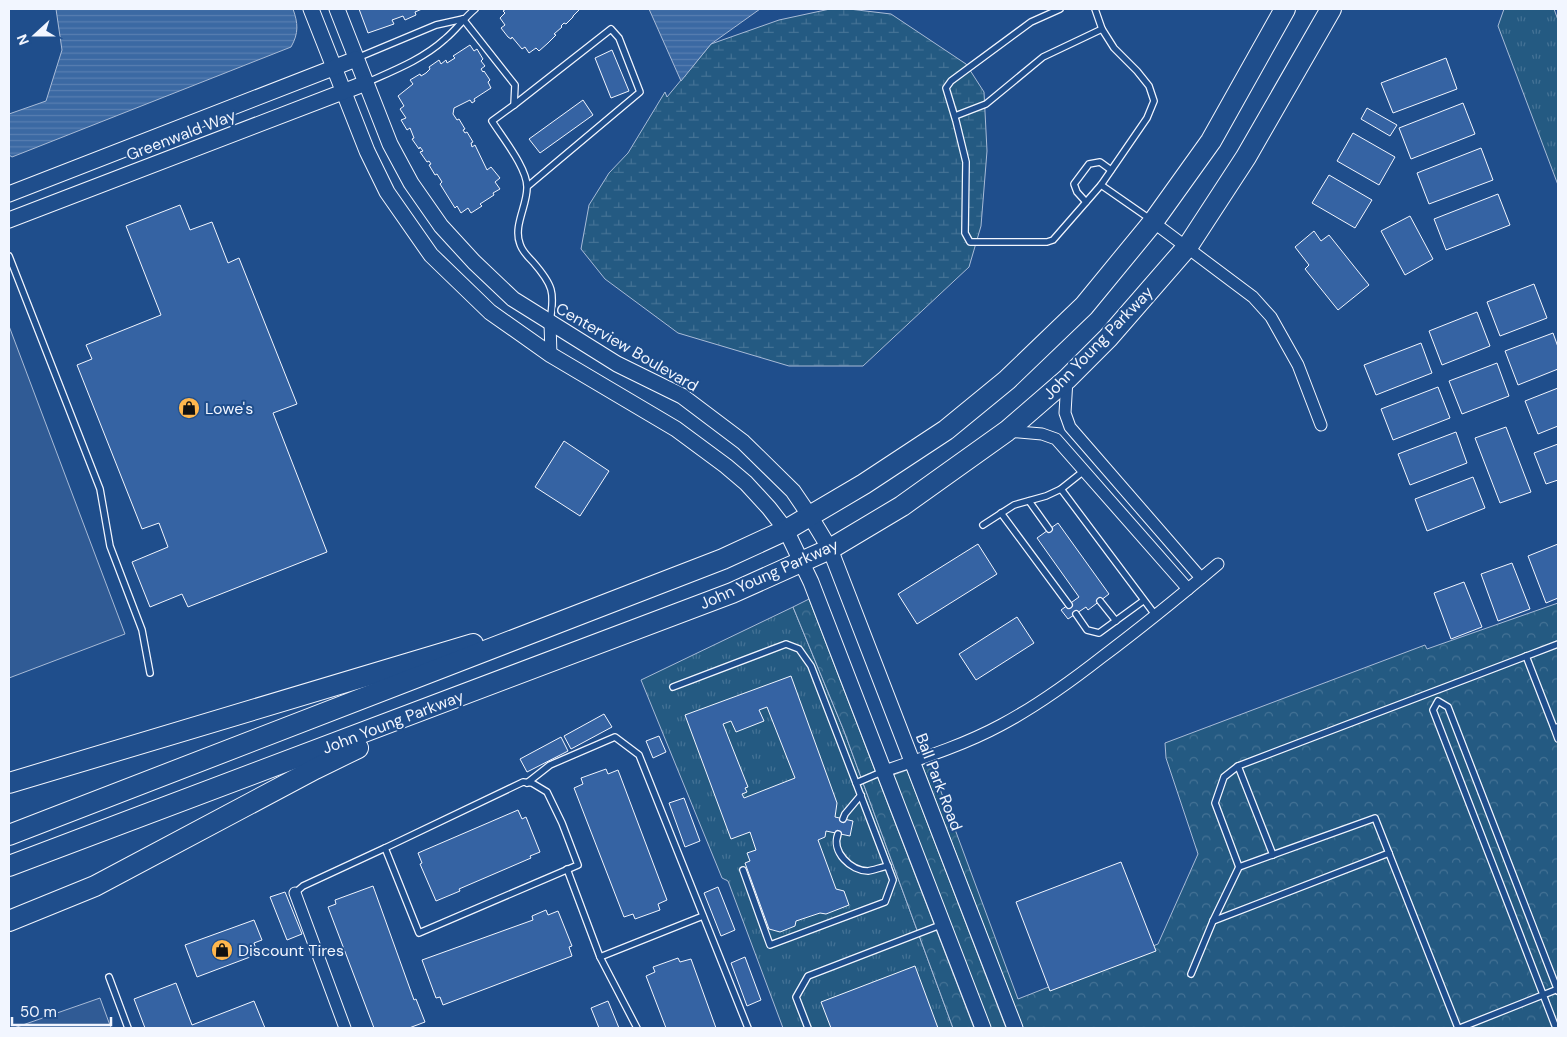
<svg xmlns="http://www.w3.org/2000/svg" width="1567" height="1037" font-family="'DM Sans',sans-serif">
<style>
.grass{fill:url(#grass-tufts);stroke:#a8bbd7}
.wetland{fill:url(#wetland-marsh);stroke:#a8bbd7}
.park{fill:url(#park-crowns);stroke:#a8bbd7}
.parking{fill:#305b95;stroke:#a8bbd7}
.water{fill:url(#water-rules);stroke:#a8bbd7}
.building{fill:#3563a3;stroke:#f2f6ff;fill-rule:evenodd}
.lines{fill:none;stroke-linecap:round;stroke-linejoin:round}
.service-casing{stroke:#f2f6ff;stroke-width:8}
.minor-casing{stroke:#f2f6ff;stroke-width:13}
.tertiary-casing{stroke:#f2f6ff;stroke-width:17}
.trunk-casing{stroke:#f2f6ff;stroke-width:22}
.service{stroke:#1f4e8c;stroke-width:5.5}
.minor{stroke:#1f4e8c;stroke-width:11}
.tertiary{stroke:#1f4e8c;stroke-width:15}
.trunk{stroke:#1f4e8c;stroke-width:20}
.labels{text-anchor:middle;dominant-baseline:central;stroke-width:4;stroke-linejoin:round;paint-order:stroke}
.street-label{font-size:16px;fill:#f2f6ff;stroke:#1f4e8c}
.poi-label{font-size:16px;fill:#f2f6ff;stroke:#1f4e8c;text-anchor:start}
</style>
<defs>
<pattern id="grass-tufts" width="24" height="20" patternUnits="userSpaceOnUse" patternTransform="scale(1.25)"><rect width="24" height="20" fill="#245a82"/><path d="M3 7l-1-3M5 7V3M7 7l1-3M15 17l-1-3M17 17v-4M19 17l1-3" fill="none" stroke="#447295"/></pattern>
<pattern id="wetland-marsh" width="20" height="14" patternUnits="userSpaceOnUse" patternTransform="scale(1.25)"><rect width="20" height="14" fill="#245a82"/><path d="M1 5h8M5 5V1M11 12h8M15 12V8" fill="none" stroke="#447295"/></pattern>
<pattern id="park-crowns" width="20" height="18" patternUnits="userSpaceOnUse" patternTransform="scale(1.25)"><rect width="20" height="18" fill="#245a82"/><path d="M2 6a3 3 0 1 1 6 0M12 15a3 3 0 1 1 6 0" fill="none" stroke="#447295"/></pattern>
<pattern id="water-rules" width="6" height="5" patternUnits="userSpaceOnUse" patternTransform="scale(1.25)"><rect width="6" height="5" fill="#3b69a3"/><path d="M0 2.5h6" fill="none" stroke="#587fb1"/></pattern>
</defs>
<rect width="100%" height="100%" fill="#1f4e8c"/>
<g class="grass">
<polygon points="1504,9 1554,9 1558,20 1558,185 1498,26"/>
<polygon points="793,607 844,731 953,1028 783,1028 728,881 722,878 641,680"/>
</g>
<polygon class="wetland" points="830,9 849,9 891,14 966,64 984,92 987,151 981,226 969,267 863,366 789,366 678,333 605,279 581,249 589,205 609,173 628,153 665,92 667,97 711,44 779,20"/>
<g class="park">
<polygon points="809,599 974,1028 953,1028 844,731 793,607"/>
<polygon points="1558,603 1558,1028 1023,1028 922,765 930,762 1018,999 1158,944 1198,854 1166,758 1165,743 1425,645 1427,649"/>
<polygon points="907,770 1006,1028 991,1028 893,775"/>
</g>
<g class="parking">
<polygon points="9,326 125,634 9,678"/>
<polygon points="100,998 111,1028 14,1028"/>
</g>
<g class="water">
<path d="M56,9H293C298,23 299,33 291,47L12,157L9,155V114L46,101L62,50Z"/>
<polygon points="649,9 760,9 711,44 681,81"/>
</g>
<g class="building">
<polygon points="359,9 422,9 415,12 416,15 405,20 403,16 392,20 394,24 368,33"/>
<polygon points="506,9 580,9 573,16 573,17 566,24 564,23 561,26 562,27 554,34 556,35 548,43 539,51 536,48 529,53 525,47 522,49 512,37 511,39 508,37 501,28 505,25 500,18 505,13 503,11"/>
<polygon points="470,45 474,51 477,49 483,59 481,61 485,66 481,69 483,72 484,71 490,80 488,82 491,88 474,99 475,101 472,103 470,100 454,108 453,114 457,120 459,119 465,129 463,130 465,133 467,132 473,142 471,143 472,147 475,145 487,170 491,167 500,178 495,182 500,189 493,193 494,195 480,204 482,206 471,213 468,208 461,213 457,206 455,208 440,184 442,182 437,174 435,175 429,165 431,164 429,161 427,162 420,152 423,151 420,147 419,149 412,139 414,138 410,128 407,130 401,120 406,118 400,109 404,106 398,96 413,84 410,80 420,74 421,76 426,73 430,69 429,67 439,60 441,64 446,60 447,63 455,58 453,56"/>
<polygon points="612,50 629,91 611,98 595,58"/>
<polygon points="1446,58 1457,89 1393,113 1381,83"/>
<polygon points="583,100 593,115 540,153 529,139"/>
<polygon points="1463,103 1475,134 1411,159 1399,128"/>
<polygon points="1367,108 1397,125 1390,136 1361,119"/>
<polygon points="1353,133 1395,157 1379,185 1337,161"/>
<polygon points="1481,148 1493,180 1429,204 1417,173"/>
<polygon points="1329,175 1372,200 1355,228 1312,203"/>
<polygon points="1498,194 1510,225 1446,250 1434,219"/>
<polygon points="180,205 190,230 212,222 228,263 239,258 297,404 273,413 327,552 188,607 182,594 150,607 132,562 168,547 159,523 142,529 77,365 92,359 86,345 161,315 126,226"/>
<polygon points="1410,216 1433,259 1405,275 1381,231"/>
<polygon points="1314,231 1321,241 1329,235 1369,285 1338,310 1305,269 1309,265 1295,247"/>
<polygon points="1534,284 1547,318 1500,336 1487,302"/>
<polygon points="1477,312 1490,346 1442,365 1429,331"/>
<polygon points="1553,333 1558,347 1558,369 1518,385 1505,351"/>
<polygon points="1421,343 1432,373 1376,395 1364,365"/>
<polygon points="1497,363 1509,396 1462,414 1449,381"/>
<polygon points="1438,387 1450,418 1393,440 1381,409"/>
<polygon points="1558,388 1558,426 1538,434 1525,401"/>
<polygon points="1506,427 1531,492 1500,503 1475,438"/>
<polygon points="1456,432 1467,463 1410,485 1398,454"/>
<polygon points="564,441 609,471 580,516 535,487"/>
<polygon points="1558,444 1558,480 1546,484 1534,453"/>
<polygon points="1473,477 1485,508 1427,531 1415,499"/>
<polygon points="1058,523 1109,594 1088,610 1086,607 1068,619 1061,610 1079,597 1037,538"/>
<polygon points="978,544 997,574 917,624 898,594"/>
<polygon points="1558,544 1558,598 1546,603 1528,556"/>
<polygon points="1512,563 1530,609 1498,621 1481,574"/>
<polygon points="1464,582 1482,627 1451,639 1434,593"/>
<polygon points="1017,617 1034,643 976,680 959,654"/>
<path d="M791,676L837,803L835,817L853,821L850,836L826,831L825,837L818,840L836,889L844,891L849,905L826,914L820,913L796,921L795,926L780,932L769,929L745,863L750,861L747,853L756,850L750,832L731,839L685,715ZM767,707L795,778L744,798L742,794L747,792L745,788L748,787L723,724L731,721L736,732L764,721L759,710Z"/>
<polygon points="604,714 612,727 571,749 564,736"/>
<polygon points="659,736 666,752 653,758 646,741"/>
<polygon points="561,737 568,751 527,772 520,759"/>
<polygon points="606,769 608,774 618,770 667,900 658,904 660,910 635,919 633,914 624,917 574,788 583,784 581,778"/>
<polygon points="684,798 700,841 685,847 669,803"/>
<polygon points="518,810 522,819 526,817 540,852 530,856 531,858 459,889 460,891 436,901 420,864 422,863 418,853"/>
<polygon points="1121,862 1156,951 1050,991 1016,902"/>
<polygon points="373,886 414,1000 416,999 425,1022 409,1028 374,1028 328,907 336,904 335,900"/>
<polygon points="718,887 735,930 721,936 704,893"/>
<polygon points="285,892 302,934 287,940 270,897"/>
<polygon points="546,910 548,915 558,911 572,946 569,947 572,956 443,1005 440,997 436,998 422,960 533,920 532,916"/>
<polygon points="254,920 262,940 254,943 258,954 197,977 185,945"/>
<polygon points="745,957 761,1000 747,1006 731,963"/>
<polygon points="678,958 680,962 691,959 716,1028 666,1028 646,976 655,972 653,967"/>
<polygon points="915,966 938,1028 831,1028 821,1002"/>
<polygon points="176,983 192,1025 254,1001 265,1028 145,1028 134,999"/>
<polygon points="608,1001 619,1028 599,1028 591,1008"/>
</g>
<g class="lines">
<g class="service-casing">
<g id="service">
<polyline points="1060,9 1031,22 951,81 946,88 956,121 966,162 965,233 970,242 1047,242 1053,240 1101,185 1147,118 1154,101 1149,86 1137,71 1114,48 1102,29 1095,9"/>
<path d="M463,19L515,85L514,105L492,121C502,137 528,169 527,188C527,206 513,226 520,244C522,251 528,257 533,262C553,285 555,292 550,321"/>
<polyline points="357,58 436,25 463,19"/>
<path d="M368,82C395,70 423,59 445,39C456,30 464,18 475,9"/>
<polyline points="514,105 611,29 619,38 640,92 528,186"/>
<polyline points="955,116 986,104 1043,57 1102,29"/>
<polyline points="1101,185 1150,219"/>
<polyline points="1086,202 1077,192 1074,184 1089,164 1100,162 1111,170"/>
<polyline points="9,256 100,489 110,546 142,630 150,673"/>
<polyline points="1061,489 1156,616"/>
<polyline points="1029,501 1049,529"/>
<polyline points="1001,513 1069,605"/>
<polyline points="983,525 1014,505 1046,496 1061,489 1085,470"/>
<polyline points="1100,601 1116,621"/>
<polyline points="1076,614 1087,630 1099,633 1143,601"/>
<polyline points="1526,656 1554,728"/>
<polyline points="673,687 786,644 799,649 811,666 856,783"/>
<polyline points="1558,727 1554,728 1558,739"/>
<polyline points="1238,766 1273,855"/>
<polygon points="523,782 532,783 547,792 562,823 578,865 419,933 385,848"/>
<polyline points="527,783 550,765 615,737 639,755 748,1028"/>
<polyline points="843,819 845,814 861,795"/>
<path d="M838,834C831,852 851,871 868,871C874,870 882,867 888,866"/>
<polyline points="1239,867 1215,803 1224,777 1238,766 1558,644"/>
<polyline points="567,869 600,957 637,1028"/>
<polyline points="743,870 770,945 885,902 893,880 856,783 884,771"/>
<polyline points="295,893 303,886 385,848"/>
<polyline points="1213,921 1389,853"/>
<polyline points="600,957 703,916"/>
<polyline points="1191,974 1213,921 1239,867 1375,818 1458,1028"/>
<polyline points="109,977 128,1028"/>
<polyline points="808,1028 796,997 808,976 943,924"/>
<polyline points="1460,1028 1558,989"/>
<polyline points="1556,1028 1433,710 1438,701 1448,707 1558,991"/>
</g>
</g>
<g class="minor-casing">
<g id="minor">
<polyline points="1153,222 1253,297 1271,317 1298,365 1321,425"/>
<polyline points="550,323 551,355"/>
<polyline points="1067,379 1065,413 1070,427 1201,578"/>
<polyline points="1007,431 1042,434 1056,439 1188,589"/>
<path d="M884,771C923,758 964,745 1001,725C1037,706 1070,682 1102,657C1142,627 1180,596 1218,564"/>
<polyline points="295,893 345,1028"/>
</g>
</g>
<g class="tertiary-casing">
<g id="tertiary">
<polyline points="311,9 367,151 387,192 431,255 490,312 551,355 676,429 726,466 746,483 769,508 786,530 811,582 983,1028"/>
<polyline points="337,9 390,144 411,183 441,226 474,262 513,299 617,364 682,396 743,442 793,491 810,516 830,549 837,567 1015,1028"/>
<polyline points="9,194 356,59"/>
<polyline points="9,220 366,83"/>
</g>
</g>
<g class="trunk-casing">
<g id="trunk">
<polyline points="9,783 473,644"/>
<polyline points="9,835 723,559 786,530 864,484 946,430 1007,380 1084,306 1153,222 1211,141 1285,9"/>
<polyline points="9,866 732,593 830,549 902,506 1007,431 1067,379 1108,338 1188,246 1246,157 1331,9"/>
<polyline points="9,921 95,886 315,769 358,748"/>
</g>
</g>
<use href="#service" class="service"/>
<use href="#minor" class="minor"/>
<use href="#tertiary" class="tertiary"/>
<use href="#trunk" class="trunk"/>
</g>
<defs>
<g id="shop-disc" transform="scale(1.125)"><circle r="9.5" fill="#ffb74d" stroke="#1f4e8c"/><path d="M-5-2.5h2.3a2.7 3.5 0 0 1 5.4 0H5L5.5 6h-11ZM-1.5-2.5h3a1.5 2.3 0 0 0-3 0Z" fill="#111"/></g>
</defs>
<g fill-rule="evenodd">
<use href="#shop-disc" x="189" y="408"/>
<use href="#shop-disc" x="222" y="950"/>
</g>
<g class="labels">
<g class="street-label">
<text transform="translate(181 135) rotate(-21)">Greenwald Way</text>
<text transform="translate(1098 343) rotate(-46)">John Young Parkway</text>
<text transform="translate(627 347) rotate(30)">Centerview Boulevard</text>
<text transform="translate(769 574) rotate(-24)">John Young Parkway</text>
<text transform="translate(393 722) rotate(-21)">John Young Parkway</text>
<text transform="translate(939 782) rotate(69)">Ball Park Road</text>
</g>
<g class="poi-label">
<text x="205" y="408">Lowe's</text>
<text x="238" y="950">Discount Tires</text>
</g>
</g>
<rect width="1567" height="1037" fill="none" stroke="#f2f6ff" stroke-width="20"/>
<g transform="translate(35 35) rotate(249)" stroke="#1f4e8c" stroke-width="4" paint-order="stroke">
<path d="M0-4L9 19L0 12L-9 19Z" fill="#f2f6ff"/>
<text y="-8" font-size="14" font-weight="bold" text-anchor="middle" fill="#f2f6ff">N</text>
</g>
<path d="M12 1017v8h99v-8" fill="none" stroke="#f2f6ff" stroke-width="2.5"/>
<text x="20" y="1017" font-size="15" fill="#f2f6ff" stroke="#1f4e8c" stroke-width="4" paint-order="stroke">50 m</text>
</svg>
